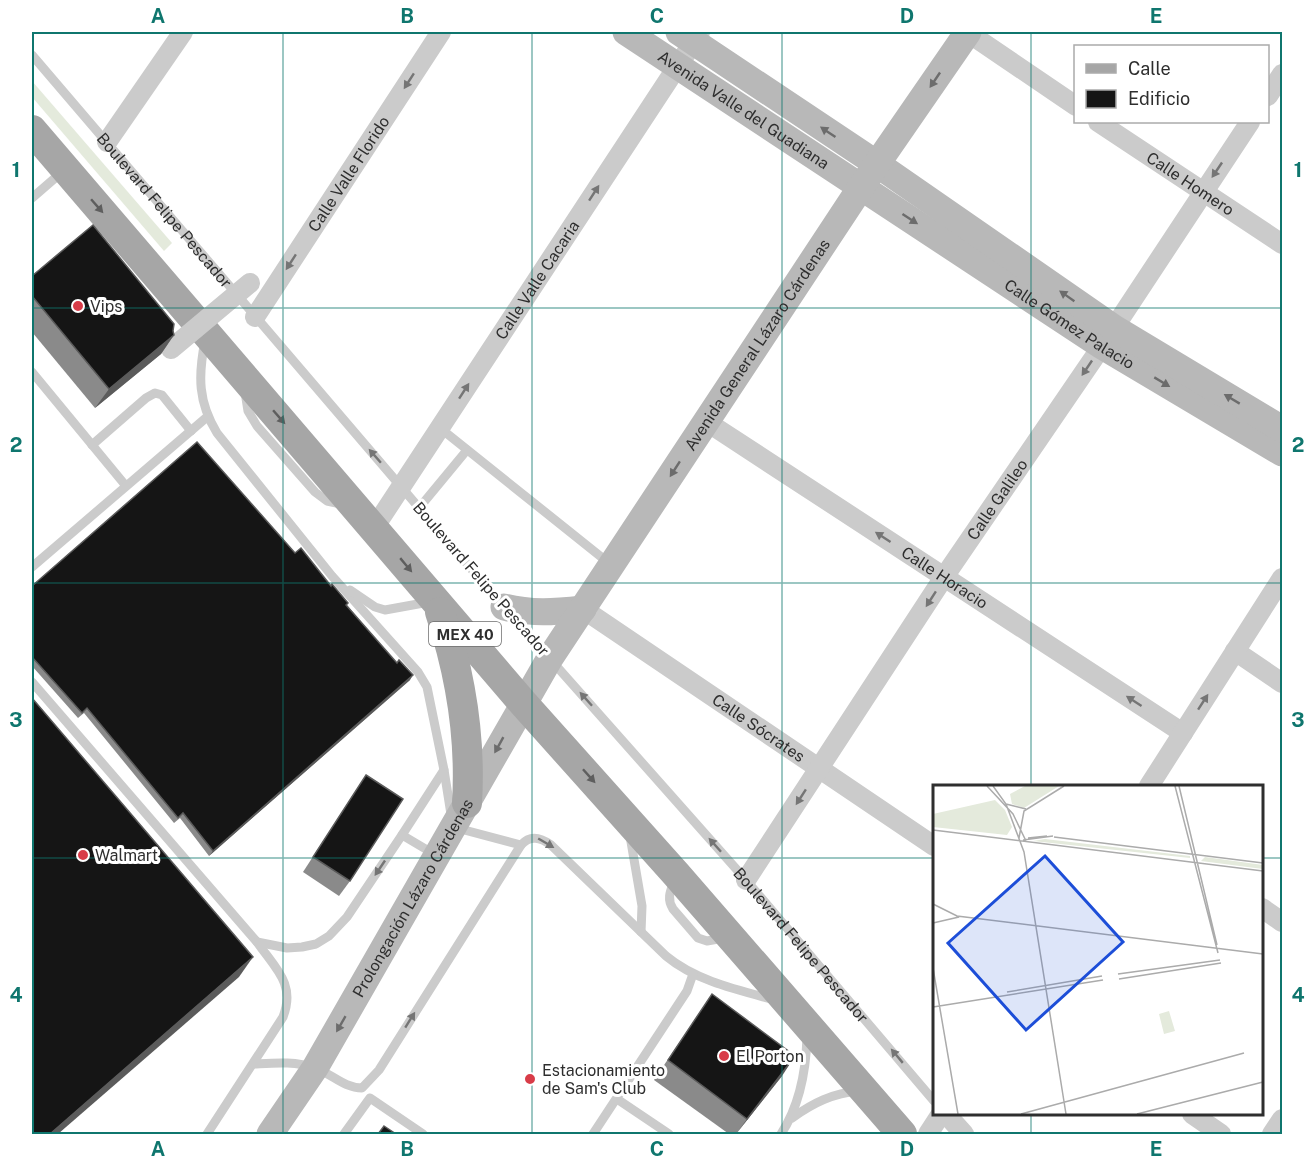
<svg xmlns="http://www.w3.org/2000/svg" width="1314" height="1166" font-family="'Public Sans',sans-serif">
<style>
.green{fill:#e4eadc}
.lines{fill:none;stroke-linecap:round;stroke-linejoin:round}
.lane{stroke:#cbcbcb;stroke-width:9}
.street{stroke:#cbcbcb;stroke-width:20}
.secondary{stroke:#b8b8b8;stroke-width:27}
.primary{stroke:#a6a6a6;stroke-width:30}
.street-bridge{stroke:#cbcbcb;stroke-width:20}
.wall{fill:#8a8a8a}
.shaded-wall{fill:#5b5b5b}
.building{fill:#151515;stroke:#5b5b5b;stroke-width:1.5}
.oneway{fill:#6c6c6c}
.oneway2{fill:#757575}
.oneway3{fill:#5e5e5e}
.grid{fill:none;stroke:#0f766e;stroke-width:1.5;stroke-opacity:0.55}
.poi-dot{fill:#d83c48;stroke:#fff;stroke-width:2}
.labels{text-anchor:middle;dominant-baseline:central;stroke-width:6;stroke-linejoin:round;paint-order:stroke}
.shield{fill:#fff;stroke:#6d6d6d;stroke-width:1.5}
.shield-label{font-size:15px;font-weight:bold;fill:#2e2e2e}
.street-label{font-size:16px;fill:#2e2e2e;stroke:#fff}
.poi-label{font-size:16px;fill:#2e2e2e;stroke:#fff;text-anchor:start}
.inset-road{fill:none;stroke:#ababab;stroke-width:1.5}
.view{fill:#1d4ed8;fill-opacity:0.15;stroke:#1d4ed8;stroke-width:3}
.inset-edge{fill:none;stroke:#2e2e2e;stroke-width:3}
.neatline{fill:none;stroke:#0f766e;stroke-width:2}
.grid-label{font-size:20px;text-anchor:middle;font-weight:bold;fill:#0f766e}
</style>
<rect width="100%" height="100%" fill="#fff"/>
<polygon class="green" points="32,81 172,243 164,251 32,97"/>
<g class="lines">
<g class="lane">
<path id="s1" d="M32,55L503,606"/>
<polyline points="32,198 62,172"/>
<path d="M205,341C198,376 198,402 217,433L332,576L418,672L427,687L444,770L453,827L521,845"/>
<polyline points="32,372 126,486"/>
<polyline points="245,392 248,411 257,426 315,492 327,501 341,504"/>
<polyline points="440,428 610,564"/>
<polyline points="92,445 146,398 155,393 162,395 191,431"/>
<polyline points="419,508 467,450"/>
<polyline points="32,567 207,417"/>
<polyline points="350,590 375,607 385,610 429,602"/>
<path id="s2" d="M512,616L746,880L934,1101"/>
<path d="M32,682L257,942C275,968 296,984 283,1017L207,1134"/>
<polyline points="402,835 444,770"/>
<polyline points="630,836 642,906 641,932"/>
<path d="M675,879C671,890 666,898 673,909L698,938L707,941L724,938"/>
<polyline points="257,942 287,948 302,947 316,944 329,936 347,917 402,835 434,854"/>
<path d="M254,1064C274,1063 295,1061 315,1068C332,1074 344,1088 362,1088L379,1070L521,845C530,835 540,837 551,845L666,956C696,981 738,990 775,1000"/>
<polyline points="617,1099 669,1134"/>
<path d="M792,1118C813,1103 833,1093 859,1091"/>
<polyline points="344,1134 370,1098 423,1134"/>
<polyline points="593,1134 687,991 693,974"/>
<path d="M781,1134C800,1105 806,1071 807,1037"/>
</g>
<g class="street">
<polyline points="967,32 1076,106"/>
<polyline points="1268,96 1282,74"/>
<path id="s3" d="M1098,122L1282,244"/>
<polyline points="107,142 183,32"/>
<path id="s4" d="M255,317L441,32"/>
<path id="s5" d="M707,422L1183,733"/>
<path id="s6" d="M374,528L700,32"/>
<path id="s7" d="M583,609L934,846"/>
<polyline points="1235,651 1282,683"/>
<polyline points="1149,786 1282,578"/>
<path id="s8" d="M746,880L944,577L1102,346L1250,122"/>
<polyline points="1262,908 1282,922"/>
<polyline points="946,1114 964,1134"/>
<polyline points="1192,1114 1221,1134"/>
<polyline points="928,1134 941,1114"/>
<polyline points="1272,1134 1282,1119"/>
</g>
<g class="secondary">
<path id="s9" d="M626,32L1102,346L1282,453"/>
<polyline points="679,32 877,164 1114,328 1282,429"/>
<path d="M504,607C531,614 555,612 583,609"/>
<path id="s10" d="M270,1134L315,1068L550,658L861,187L968,32"/>
</g>
<g class="primary">
<polyline points="32,130 523,703 676,874 902,1134"/>
<path d="M440,612C461,675 471,737 467,803"/>
</g>
<polyline class="street-bridge" points="171,349 250,283"/>
</g>
<g class="wall">
<polygon points="32,276 173,331 174,335 161,354 95,408 32,332"/>
<polygon points="295,553 348,603 347,605 410,680 209,856 180,818 174,823 84,713 78,718 32,666 32,586"/>
<polygon points="366,775 350,881 339,896 303,872"/>
<polygon points="712,994 782,1076 736,1134 729,1134 654,1080"/>
</g>
<g class="shaded-wall">
<polygon points="174,335 161,354 95,408 109,389"/>
<polygon points="413,675 410,680 209,856 213,851"/>
<polygon points="253,957 239,977 58,1134 50,1134"/>
<polygon points="795,1056 782,1076 736,1134 747,1119"/>
</g>
<g class="building">
<polygon points="93,225 174,324 173,331 174,335 109,389 32,296 32,276"/>
<polygon points="197,442 295,553 301,548 331,586 332,584 348,603 346,605 397,663 399,660 413,675 213,851 183,813 178,818 87,708 82,713 32,657 32,586"/>
<polygon points="32,698 253,957 50,1134 32,1134"/>
<polygon points="366,775 403,799 350,881 313,857"/>
<polygon points="712,994 795,1056 747,1119 668,1060"/>
<polygon points="384,1126 396,1134 378,1134"/>
</g>
<defs><path id="oneway-solid" d="M-6-.8H1V-3.2L6.5 0L1 3.2V.8H-6Z" transform="scale(1.5)"/></defs>
<g class="oneway">
<use href="#oneway-solid" transform="translate(935 80) rotate(124)"/>
<use href="#oneway-solid" transform="translate(828 132) rotate(-146)"/>
<use href="#oneway-solid" transform="translate(910 219) rotate(33)"/>
<use href="#oneway-solid" transform="translate(1067 296) rotate(-145)"/>
<use href="#oneway-solid" transform="translate(1162 382) rotate(31)"/>
<use href="#oneway-solid" transform="translate(1232 399) rotate(-149)"/>
<use href="#oneway-solid" transform="translate(675 469) rotate(123)"/>
<use href="#oneway-solid" transform="translate(499 745) rotate(119)"/>
<use href="#oneway-solid" transform="translate(341 1024) rotate(120)"/>
</g>
<g class="oneway2">
<use href="#oneway-solid" transform="translate(409 81) rotate(123)"/>
<use href="#oneway-solid" transform="translate(1217 170) rotate(124)"/>
<use href="#oneway-solid" transform="translate(594 193) rotate(-57)"/>
<use href="#oneway-solid" transform="translate(291 262) rotate(123)"/>
<use href="#oneway-solid" transform="translate(1087 368) rotate(124)"/>
<use href="#oneway-solid" transform="translate(464 391) rotate(-57)"/>
<use href="#oneway-solid" transform="translate(375 456) rotate(-131)"/>
<use href="#oneway-solid" transform="translate(883 537) rotate(-147)"/>
<use href="#oneway-solid" transform="translate(931 599) rotate(123)"/>
<use href="#oneway-solid" transform="translate(586 699) rotate(-132)"/>
<use href="#oneway-solid" transform="translate(1134 701) rotate(-147)"/>
<use href="#oneway-solid" transform="translate(1203 702) rotate(-57)"/>
<use href="#oneway-solid" transform="translate(801 797) rotate(123)"/>
<use href="#oneway-solid" transform="translate(546 843) rotate(30)"/>
<use href="#oneway-solid" transform="translate(715 845) rotate(-132)"/>
<use href="#oneway-solid" transform="translate(380 868) rotate(124)"/>
<use href="#oneway-solid" transform="translate(410 1020) rotate(-58)"/>
<use href="#oneway-solid" transform="translate(897 1056) rotate(-130)"/>
</g>
<g class="oneway3">
<use href="#oneway-solid" transform="translate(97 206) rotate(49)"/>
<use href="#oneway-solid" transform="translate(279 417) rotate(49)"/>
<use href="#oneway-solid" transform="translate(406 565) rotate(50)"/>
<use href="#oneway-solid" transform="translate(589 776) rotate(48)"/>
</g>
<path class="grid" d="M283,32V1134M532,32V1134M782,32V1134M1031,32V786M32,308H1282M32,583H1282M32,858H934M1262,858H1282M1031,1114V1134"/>
<g class="poi-dot">
<circle cx="78" cy="306" r="6"/>
<circle cx="83" cy="855" r="6"/>
<circle cx="724" cy="1056" r="6"/>
<circle cx="530" cy="1079" r="6"/>
</g>
<g class="labels">
<rect class="shield" x="429" y="622" width="72" height="24" rx="4.5"/>
<g class="shield-label">
<text x="465" y="634">MEX 40</text>
</g>
<g class="street-label">
<text stroke="none"><textPath href="#s9" startOffset="141">Avenida Valle del Guadiana</textPath></text>
<text stroke="none"><textPath href="#s4" startOffset="171">Calle Valle Florido</textPath></text>
<text stroke="none"><textPath href="#s3" startOffset="111">Calle Homero</textPath></text>
<text stroke="none"><textPath href="#s1" startOffset="204">Boulevard Felipe Pescador</textPath></text>
<text stroke="none"><textPath href="#s6" startOffset="297">Calle Valle Cacaria</textPath></text>
<text stroke="none"><textPath href="#s9" startOffset="531">Calle Gómez Palacio</textPath></text>
<text stroke="none"><textPath href="#s10" startOffset="928">Avenida General Lázaro Cárdenas</textPath></text>
<text stroke="none"><textPath href="#s8" startOffset="456">Calle Galileo</textPath></text>
<text stroke="none"><textPath href="#s5" startOffset="284">Calle Horacio</textPath></text>
<text transform="translate(481 579) rotate(49)">Boulevard Felipe Pescador</text>
<text stroke="none"><textPath href="#s7" startOffset="212">Calle Sócrates</textPath></text>
<text stroke="none"><textPath href="#s10" startOffset="276">Prolongación Lázaro Cárdenas</textPath></text>
<text stroke="none"><textPath href="#s2" startOffset="438">Boulevard Felipe Pescador</textPath></text>
</g>
<g class="poi-label">
<text x="90" y="306">Vips</text>
<text x="95" y="855">Walmart</text>
<text x="736" y="1056">El Porton</text>
<text x="542" y="1070">Estacionamiento<tspan x="542" dy="18">de Sam's Club</tspan></text>
</g>
</g>
<g transform="translate(933 785)">
<rect width="330" height="330" fill="#fff"/>
<path d="M92,1H126L91,23L79,19L77,9ZM62,15L72,25L79,42L74,50L0,42V29ZM112,54L257,71V73L100,56ZM272,72L330,80V84L268,76ZM236,226L242,246L231,249L226,229Z" fill="#e4eadc"/>
<path class="inset-road" d="M54,1L80,29L93,56M60,1L73,19L91,67L133,329M242,1L285,168M246,1L284,160M73,19L93,24M0,45L330,86M121,52L330,78M86,53L91,26L131,1M95,53L114,51M90,55L120,51M0,119L24,131L330,169M0,138L26,132M0,183L25,329M185,189L287,175M186,194L288,178M74,207L169,191M0,222L170,195M88,329L311,268M204,329L330,297"/>
<path class="view" d="M112,71L190,157L93,245L15,158Z"/>
<rect width="330" height="330" class="inset-edge"/>
</g>
<rect width="1314" height="1166" fill="none" stroke="#ffffff" stroke-width="66"/>
<rect x="1074" y="45" width="195" height="78" fill="#ffffff" stroke="#ababab" stroke-width="1.5"/>
<rect x="1086" y="64" width="30" height="9" fill="#a6a6a6" stroke="#ababab" stroke-width="1.5"/>
<text x="1128" y="75" font-size="18" fill="#2e2e2e">Calle</text>
<rect x="1086" y="90" width="30" height="18" fill="#151515" stroke="#ababab" stroke-width="1.5"/>
<text x="1128" y="105" font-size="18" fill="#2e2e2e">Edificio</text>
<rect x="33" y="33" width="1248" height="1100" class="neatline"/>
<g class="grid-label">
<text x="158" y="23">A</text>
<text x="407" y="23">B</text>
<text x="657" y="23">C</text>
<text x="907" y="23">D</text>
<text x="1156" y="23">E</text>
<text x="16" y="177">1</text>
<text x="1298" y="177">1</text>
<text x="16" y="452">2</text>
<text x="1298" y="452">2</text>
<text x="16" y="727">3</text>
<text x="1298" y="727">3</text>
<text x="16" y="1002">4</text>
<text x="1298" y="1002">4</text>
<text x="158" y="1156">A</text>
<text x="407" y="1156">B</text>
<text x="657" y="1156">C</text>
<text x="907" y="1156">D</text>
<text x="1156" y="1156">E</text>
</g>
</svg>
